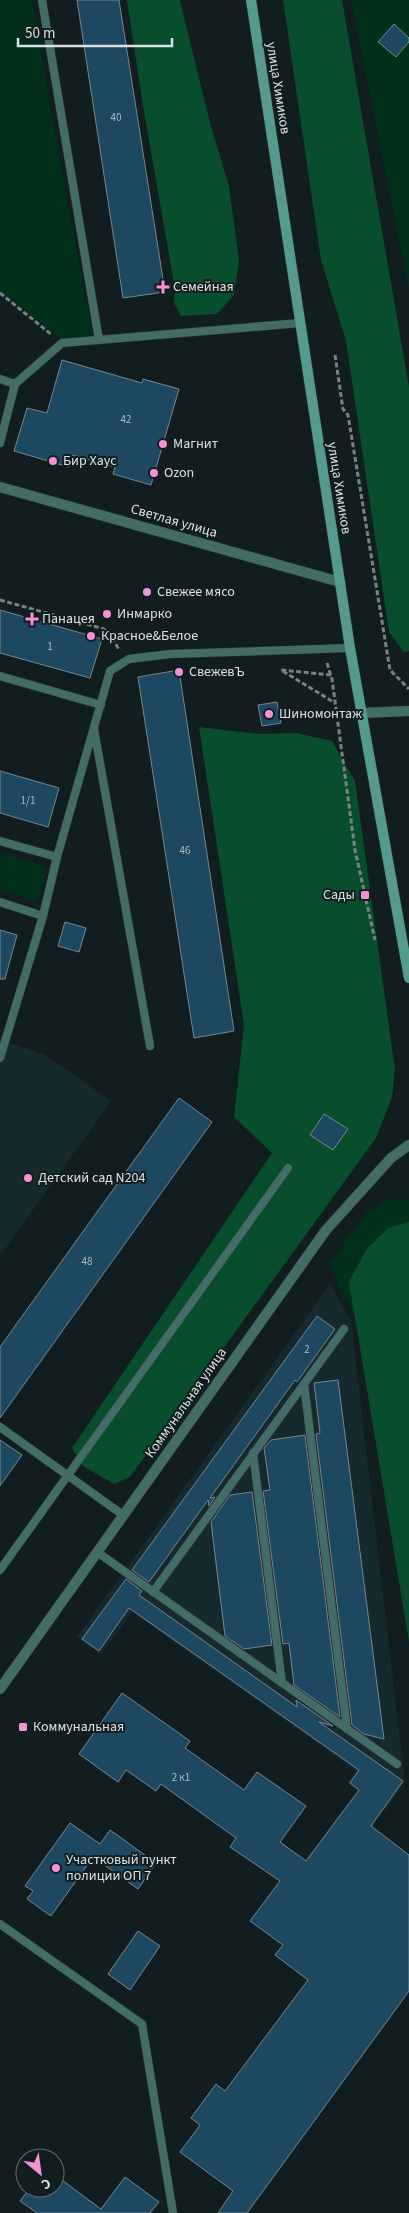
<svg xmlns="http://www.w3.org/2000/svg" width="409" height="2213" font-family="'Source Sans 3',sans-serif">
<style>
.built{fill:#16292c}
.green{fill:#003019}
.forest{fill:#084d2c}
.building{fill:#1c4961;stroke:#7a858b}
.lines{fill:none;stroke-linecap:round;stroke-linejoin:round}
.service-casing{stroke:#2e383a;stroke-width:9}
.minor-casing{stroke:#2e383a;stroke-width:11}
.tertiary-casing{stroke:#2e383a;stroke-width:11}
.secondary-casing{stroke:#2e383a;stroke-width:11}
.path{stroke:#788183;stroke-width:3;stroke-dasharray:5 2.5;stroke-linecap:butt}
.service{stroke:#426c65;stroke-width:8}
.minor{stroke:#426c65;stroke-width:10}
.tertiary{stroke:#426c65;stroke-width:10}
.secondary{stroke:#559a8f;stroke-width:10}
.poi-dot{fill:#f491d4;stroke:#121d1f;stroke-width:2}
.labels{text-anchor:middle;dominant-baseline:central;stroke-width:4;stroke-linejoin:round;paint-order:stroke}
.number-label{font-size:11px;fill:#aabbc2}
.street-label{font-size:14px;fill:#dae1e2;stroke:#121d1f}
.poi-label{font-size:14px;fill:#dae1e2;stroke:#121d1f;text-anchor:start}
</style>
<rect width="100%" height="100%" fill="#121d1f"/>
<g class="built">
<polygon points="0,1040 46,1055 111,1101 0,1256"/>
<polygon points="330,1284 351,1321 405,1782 385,1811 347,1783 356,1771 132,1612 101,1655 77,1637"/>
</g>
<g class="green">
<polygon points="0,0 32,0 64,184 93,336 62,340 0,290"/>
<polygon points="351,0 409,0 409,290"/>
<polygon points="0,853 47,867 37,901 0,890"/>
<polygon points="389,1199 406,1199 409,1201 409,1268 359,1321 339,1287 330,1263 367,1212"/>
</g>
<g class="forest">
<polygon points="127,0 180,0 210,123 229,186 239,261 234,295 217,314 181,316 174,303 175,289 143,106"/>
<polygon points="283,0 342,0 409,387 409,651 404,652 389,632 346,341 321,260"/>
<polygon points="199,727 259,734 296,733 332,741 355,781 395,1070 392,1097 376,1138 130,1477 114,1484 83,1466 72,1448 272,1153 234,1117 244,1025"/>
<polygon points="409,1222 409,1642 349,1282 366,1250 388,1228"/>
</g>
<g class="building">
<polygon points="77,0 119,0 165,292 123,298"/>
<polygon points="394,24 409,38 409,42 396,57 378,42"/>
<polygon points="62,360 142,383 143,379 179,389 151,485 113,474 115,467 72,455 69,467 14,451 27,408 47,413"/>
<polygon points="0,610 102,639 90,678 0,653"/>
<polygon points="179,670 234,1031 194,1038 138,677"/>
<polygon points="277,702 281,723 262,726 258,705"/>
<polygon points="0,771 59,788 48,827 0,813"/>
<polygon points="65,922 86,928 79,952 58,946"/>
<polygon points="0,930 17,935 5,979 0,979"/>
<polygon points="179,1098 212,1122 0,1418 0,1347"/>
<polygon points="324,1114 348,1129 333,1150 310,1135"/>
<polygon points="317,1316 335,1329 297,1382 295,1380 210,1498 215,1497 209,1506 208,1500 149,1582 132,1570"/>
<polygon points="338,1380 384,1739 364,1734 352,1725 316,1434 320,1433 314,1383"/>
<polygon points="305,1435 340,1717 294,1685 289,1643 283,1644 263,1491 270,1490 264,1448 271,1440"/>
<polygon points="0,1440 22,1455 0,1486"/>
<polygon points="252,1492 272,1645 244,1649 225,1636 211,1522 230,1495"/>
<polygon points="126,1579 142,1591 139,1595 297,1707 296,1700 333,1726 319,1722 403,1781 371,1826 409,1855 409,1991 247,2213 218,2213 233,2191 180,2152 200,2125 191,2118 216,2084 225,2091 308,1980 275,1955 283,1945 250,1921 280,1881 230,1847 236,1838 161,1784 156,1791 126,1770 118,1782 79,1754 122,1693 190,1741 185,1748 244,1790 257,1772 306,1806 280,1842 306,1861 359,1790 350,1783 359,1770 129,1608 99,1651 82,1639"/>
<polygon points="70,1823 100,1844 110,1830 156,1863 138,1889 93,1857 51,1916 27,1899 33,1891 25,1886"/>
<polygon points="138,1931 160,1946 130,1990 108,1974"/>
<polygon points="55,2175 101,2209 125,2177 159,2202 150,2213 37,2213 20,2201 30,2188 55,2188"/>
</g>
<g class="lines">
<g class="service-casing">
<g id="service">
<polyline points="42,0 99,340"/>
<polyline points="0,379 15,384"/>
<polyline points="0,443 15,384 62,343 300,323"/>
<polyline points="0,676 101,705"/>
<polyline points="94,729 150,1046"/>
<polyline points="0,841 57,857"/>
<polyline points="0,902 43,916"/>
<polyline points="0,1058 43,916 57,857 110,671 129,659 170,654 350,648"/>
<polyline points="304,1384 347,1729"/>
<polyline points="0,1427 123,1515"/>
<polyline points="253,1453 282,1683"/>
<polyline points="97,1552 397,1764"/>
<polyline points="0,1570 288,1168"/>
<polyline points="153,1592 344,1329"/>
<polyline points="0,1924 142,2024 173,2213"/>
</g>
</g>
<g class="minor-casing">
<polyline id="minor" points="361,713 409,711"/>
</g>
<g class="tertiary-casing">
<g id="tertiary">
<polyline points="0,487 340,582"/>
<polyline points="0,1689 326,1230 391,1158 409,1145"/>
</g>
</g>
<g class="secondary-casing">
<polyline id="secondary" points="251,0 350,648 409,978"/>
</g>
<g class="path">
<polyline points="0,293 52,335"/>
<polyline points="335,355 343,409 348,415 390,670 409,689"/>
<polyline points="0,600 104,629 113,638 119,650"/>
<polyline points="327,663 332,679 355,850 375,940"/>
<polyline points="331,675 281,670 335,703"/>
</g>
<use href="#service" class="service"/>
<use href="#minor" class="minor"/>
<use href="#tertiary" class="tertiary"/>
<use href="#secondary" class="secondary"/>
</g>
<g class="poi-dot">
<path d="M160.5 279.5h5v5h5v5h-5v5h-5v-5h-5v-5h5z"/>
<circle cx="163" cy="444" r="5"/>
<circle cx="53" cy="461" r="5"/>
<circle cx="154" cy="473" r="5"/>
<circle cx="147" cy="592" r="5"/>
<circle cx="107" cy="614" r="5"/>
<path d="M29.5 611.5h5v5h5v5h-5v5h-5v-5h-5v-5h5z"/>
<circle cx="91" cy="636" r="5"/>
<circle cx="179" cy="672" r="5"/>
<circle cx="269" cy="714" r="5"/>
<rect x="360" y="890" width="10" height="10" rx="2.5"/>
<circle cx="28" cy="1178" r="5"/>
<rect x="18" y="1722" width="10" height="10" rx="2.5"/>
<circle cx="56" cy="1868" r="5"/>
</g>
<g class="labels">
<g class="number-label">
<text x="116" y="117">40</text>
<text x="126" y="419">42</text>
<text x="50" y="646">1</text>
<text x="28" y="800">1/1</text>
<text x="185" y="850">46</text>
<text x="87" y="1261">48</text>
<text x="307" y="1349">2</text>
<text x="181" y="1777">2 к1</text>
</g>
<g class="street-label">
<text transform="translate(278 88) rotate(81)">улица Химиков</text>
<text transform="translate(339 488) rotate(81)">улица Химиков</text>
<text transform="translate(174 521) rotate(16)">Светлая улица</text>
<text transform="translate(186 1403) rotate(-55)">Коммунальная улица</text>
</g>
<g class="poi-label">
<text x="173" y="287">Семейная</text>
<text x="173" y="444">Магнит</text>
<text x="63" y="461">Бир Хаус</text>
<text x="164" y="473">Ozon</text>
<text x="157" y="592">Свежее мясо</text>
<text x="117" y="614">Инмарко</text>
<text x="42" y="619">Панацея</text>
<text x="101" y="636">Красное&amp;Белое</text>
<text x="189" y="672">СвежевЪ</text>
<text x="279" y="714">Шиномонтаж</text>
<text x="355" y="895" text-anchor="end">Сады</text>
<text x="38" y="1178">Детский сад N204</text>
<text x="33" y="1727">Коммунальная</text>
<text x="66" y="1860">Участковый пункт<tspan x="66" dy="16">полиции ОП 7</tspan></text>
</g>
</g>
<g transform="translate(40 2173) rotate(151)"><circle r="24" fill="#121d1f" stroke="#626b6d"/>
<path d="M0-4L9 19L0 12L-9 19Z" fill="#f491d4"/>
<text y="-8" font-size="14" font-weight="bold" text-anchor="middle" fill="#dae1e2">С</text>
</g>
<path d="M18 38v8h154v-8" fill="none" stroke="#dae1e2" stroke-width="2.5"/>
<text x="25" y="38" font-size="15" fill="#dae1e2" stroke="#121d1f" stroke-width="4" paint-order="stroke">50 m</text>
</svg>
